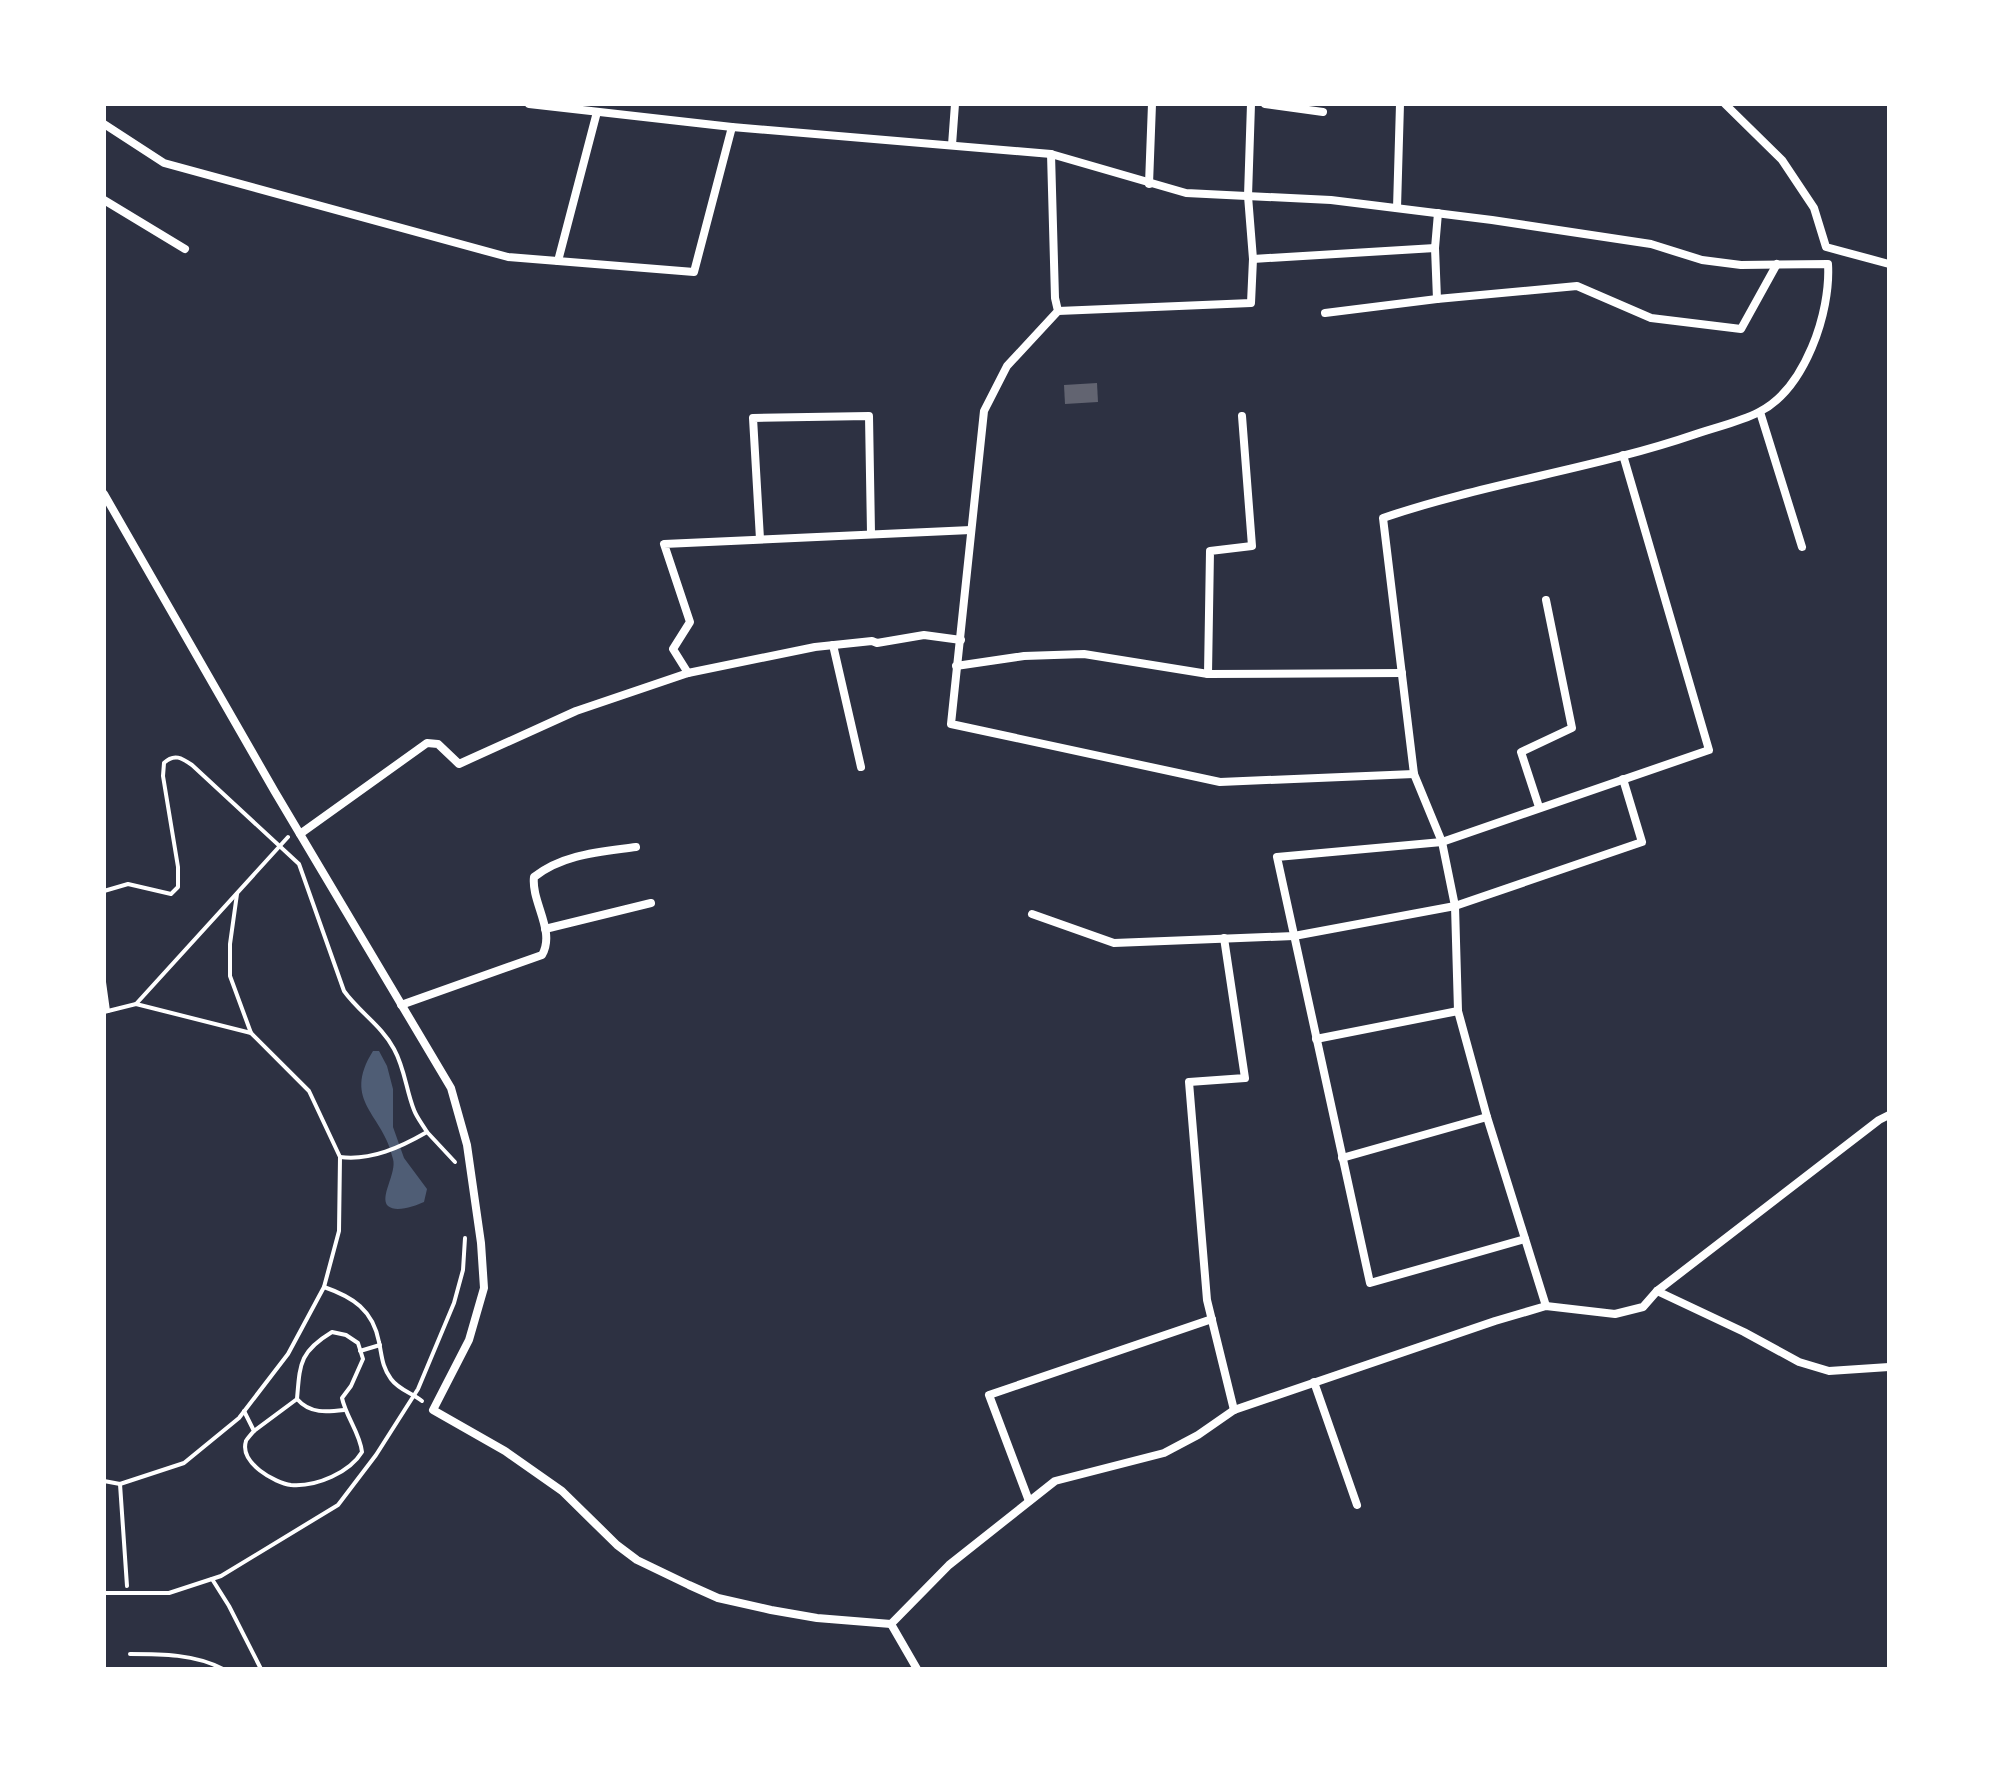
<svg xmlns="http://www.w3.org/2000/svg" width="1993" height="1773" font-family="Raleway,sans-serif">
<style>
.water{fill:#4f5d75}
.building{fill:#626471}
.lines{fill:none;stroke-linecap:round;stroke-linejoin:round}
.path{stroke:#fff;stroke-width:4}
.minor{stroke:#fff;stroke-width:8}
</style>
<rect width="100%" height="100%" fill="#2d3142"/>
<path class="water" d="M373,1051H379L387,1066L393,1089V1127L404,1158L427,1189L424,1202C415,1206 396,1213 388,1206C379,1197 397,1173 393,1159C384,1114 341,1102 373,1051Z"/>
<polygon class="building" points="1097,383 1098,402 1065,404 1064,385"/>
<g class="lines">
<g class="path">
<path d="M104,891L128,884L171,894L178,887V867L163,776L164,763C174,753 182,758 192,765L299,864L344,991C359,1012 382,1026 394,1049C405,1069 406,1090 414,1110C417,1118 423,1125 427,1132C401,1147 371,1161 340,1157"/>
<polyline points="237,894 230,944 230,976 251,1033"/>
<polyline points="104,982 108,1011"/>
<polyline points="136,1004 288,837"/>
<polyline points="104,1012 136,1004 251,1033 309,1091 340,1157 339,1231 324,1287 288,1354 239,1418 184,1463 120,1484 104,1481"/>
<polyline points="427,1132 455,1162"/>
<path d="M324,1287C353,1297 373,1310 379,1342C382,1356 382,1367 391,1379C399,1390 412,1393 422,1401"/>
<polyline points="360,1351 380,1345"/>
<path d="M244,1411L254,1431C253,1432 246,1440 246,1441C239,1463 275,1483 291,1485C317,1487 350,1472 362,1452C360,1433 346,1417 342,1398L351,1386L363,1359L358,1343L346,1335L332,1332C299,1352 300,1364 297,1399"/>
<path d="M254,1431L297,1399C310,1414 327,1412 344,1410"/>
<polyline points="120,1484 127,1586"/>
<polyline points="212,1579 229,1606 261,1669"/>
<polyline points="104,1593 169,1593 221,1576 338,1505 376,1455 418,1389 454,1303 463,1270 465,1238"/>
<path d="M130,1654C161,1654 195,1654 223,1669"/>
</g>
<g class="minor">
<polyline points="1265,104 1323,112"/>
<polyline points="1725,104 1782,160 1814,208 1826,247 1889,264"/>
<polyline points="104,124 164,163 508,257 694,272 732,127 529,104"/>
<path d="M732,127L1051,154L1186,193L1331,200L1492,220L1651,244L1702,260L1741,265L1828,264C1831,312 1805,389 1759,412C1740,422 1716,427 1696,434C1594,469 1485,483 1383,518L1414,774L1442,842L1455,906L1458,1011L1487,1117L1546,1306"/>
<polyline points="952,145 955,104"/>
<polyline points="1051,154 1055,298 1058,311 1007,366 984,411 951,724 1220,782 1414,774"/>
<polyline points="1149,184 1152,104"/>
<polyline points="104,200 185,249"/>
<polyline points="1397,208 1400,104"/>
<polyline points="1435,248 1438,213"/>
<polyline points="1253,259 1435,248 1437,299"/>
<polyline points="558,261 597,112"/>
<polyline points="1058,311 1251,303 1253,259 1248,196 1251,104"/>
<polyline points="1325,313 1437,299 1577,286 1651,318 1741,329 1777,264"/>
<polyline points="1760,412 1802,547"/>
<polyline points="104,494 275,792 451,1088 467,1145 481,1243 484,1288 469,1340 433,1410 505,1451 562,1491 617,1545 637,1560 689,1585 718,1598 771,1610 817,1618 891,1624"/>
<polyline points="760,539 753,418 869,416 871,533"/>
<polyline points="833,645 861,767"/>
<polyline points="956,666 1024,656 1084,654 1208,674 1402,673"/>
<polyline points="688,673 673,649 690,622 664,544 971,530"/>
<polyline points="1208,674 1210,551 1252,546 1242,416"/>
<polyline points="1539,807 1521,752 1572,728 1546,600"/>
<polyline points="300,834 427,743 438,744 459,764 576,711 688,673 815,647 872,641 877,643 924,635 961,640"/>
<polyline points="1032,914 1114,943 1294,936 1455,906 1642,842 1623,779"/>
<polyline points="545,929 651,903"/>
<polyline points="1224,938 1245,1078 1189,1082 1207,1300 1234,1410"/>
<path d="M401,1005L542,955C556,931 531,902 534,877C563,854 600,852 636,847"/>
<polyline points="1316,1039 1458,1011"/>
<polyline points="1342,1158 1487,1117"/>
<polyline points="1525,1239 1370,1283 1277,857 1442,842 1709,750 1623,455"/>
<polyline points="1657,1291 1744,1332 1799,1362 1829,1371 1889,1367"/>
<polyline points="1314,1382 1357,1505"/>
<polyline points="1029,1501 989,1395 1212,1319"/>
<polyline points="891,1624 949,1565 1055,1481 1164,1453 1198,1435 1234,1410 1495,1321 1546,1306 1615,1314 1643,1307 1657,1291 1879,1120 1889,1115"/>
<polyline points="891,1624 917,1669"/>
</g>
</g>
<rect width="1993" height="1773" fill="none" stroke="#ffffff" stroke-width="212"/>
</svg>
